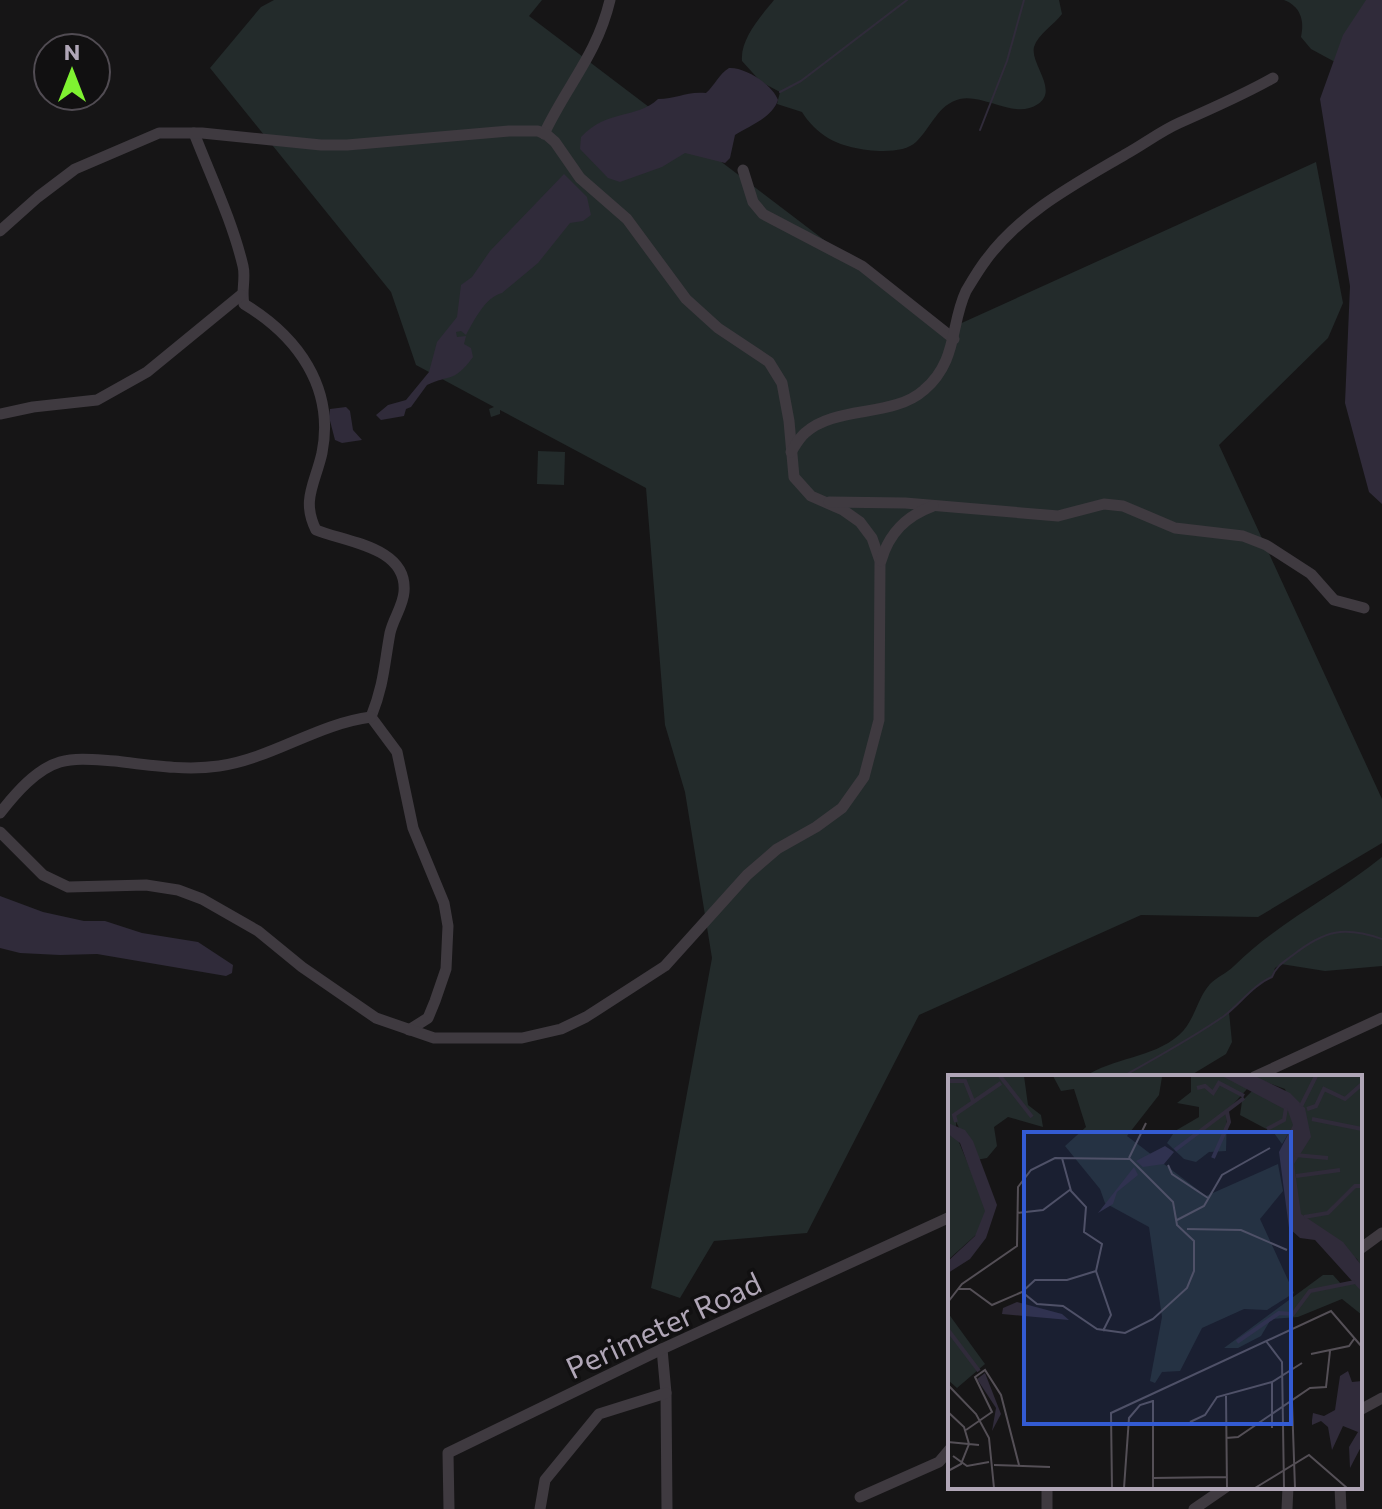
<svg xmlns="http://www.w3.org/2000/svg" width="1382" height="1509" font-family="Commissioner,sans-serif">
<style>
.green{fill:#232b2b}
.water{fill:#302b3a}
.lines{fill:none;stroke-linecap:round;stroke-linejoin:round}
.stream{stroke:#302b3a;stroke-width:2}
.minor{stroke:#3f3a40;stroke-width:11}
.labels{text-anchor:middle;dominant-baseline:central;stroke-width:7;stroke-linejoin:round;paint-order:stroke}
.street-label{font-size:30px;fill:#b0a6b7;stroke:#111011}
.inset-river{fill:none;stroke:#302b3a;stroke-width:4}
.inset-road{fill:none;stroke:#544f56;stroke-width:2}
.view{fill:#335bd3;fill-opacity:0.15;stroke:#335bd3;stroke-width:4}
.inset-edge{fill:none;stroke:#b0a6b7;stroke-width:4}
</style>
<rect width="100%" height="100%" fill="#161516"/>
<g class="green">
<polygon points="274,0 542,0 529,16 944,331 1316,162 1343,303 1328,338 1219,445 1382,799 1382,843 1258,917 1141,915 919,1015 807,1233 714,1241 680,1298 651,1288 712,958 685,792 665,725 646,488 500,410 500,414 491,417 489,409 494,407 416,365 391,292 210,68 261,7"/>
<path d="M774,0H1059L1062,14C1054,25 1038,34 1034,47C1030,64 1059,90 1038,104C1015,120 985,94 960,99C938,104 931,128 916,142C900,158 846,150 828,138C818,132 808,122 802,112L777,104L780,92L761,82L742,61C740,39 761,16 774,0Z"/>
<path d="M1284,0H1382L1335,62L1311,49L1301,37C1305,20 1300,6 1284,0Z"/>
<polygon points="538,451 565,452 564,485 537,484"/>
<path d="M1382,857V966L1325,971L1281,964L1275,968L1272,977L1263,981L1229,1012L1232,1042L1226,1054L1188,1077H1084C1114,1057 1151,1059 1179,1035C1195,1021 1196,1000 1210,984C1217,977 1227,973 1234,966C1277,923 1334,896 1382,857Z"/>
</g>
<g class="water">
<polygon points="1366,0 1382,0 1382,504 1369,492 1345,403 1350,286 1320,99 1343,35"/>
<path d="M729,68C745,67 772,84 778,100C772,118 749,126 735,135L730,158L725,163L685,153L662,167L620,182L608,178L580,149L581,137C607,109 637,119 658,99C677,99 686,91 706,93C715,85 719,74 729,68Z"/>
<path d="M564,174L587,197L591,215L583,221L570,223L538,263L502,293C485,297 474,321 466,335L461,331L456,332L457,337L466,336L464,344L471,348L473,357C454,383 450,374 427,385L411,407L406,409L404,416L381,420L376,415L388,405L406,400L429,372L437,342L457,317L461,285L472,277L490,251Z"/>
<polygon points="346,407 350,411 353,430 362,440 342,443 335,440 329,417 330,409"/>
<polygon points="0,896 43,912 84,921 105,921 142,933 198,942 233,965 232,973 226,976 97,954 60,955 20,953 0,948"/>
</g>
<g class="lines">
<g class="stream">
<polyline points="780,92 801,81 907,0"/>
<polyline points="980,130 1007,61 1024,0"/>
<path d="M1122,1077C1157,1057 1191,1039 1224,1016C1240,1004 1253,985 1272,977C1276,966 1284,962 1293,955C1325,930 1344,926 1382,939"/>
</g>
<g class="minor">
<path d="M194,133C211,177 232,220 243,266C246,278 241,291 244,304C297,336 335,387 322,453C315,484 301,500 316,530C346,542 408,547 404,592C403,606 393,619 390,633C384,666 384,684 371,717L397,752L413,828L444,903L448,926L446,969L435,1001L428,1018L409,1030"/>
<path d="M544,134C567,85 597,55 610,0"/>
<polyline points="743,170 753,202 763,214 862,266 954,339"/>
<polyline points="0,231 38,197 75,169 159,133 202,133 321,145 347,145 509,131 538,131 547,135 555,142 580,178 627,219 686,299 718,328 769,362 782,383 789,421 794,477 811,496 843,510 860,522 872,538 880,561 879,720 864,777 842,808 816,827 777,849 747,875 665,966 586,1017 561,1029 522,1038 434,1038 376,1018 302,967 258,931 202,899 178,890 146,885 68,887 43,875 0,832"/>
<polyline points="0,414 33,407 97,400 147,372 241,295"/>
<path d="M791,452C795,446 799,438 805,433C835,405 893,418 924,390C958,361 950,325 966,291C972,281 979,269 986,260C1021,212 1077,183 1126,154C1144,144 1161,131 1179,123C1211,109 1243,95 1273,78"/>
<polyline points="829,502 905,503 1058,516 1104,504 1123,506 1175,528 1243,536 1266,545 1311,574 1334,600 1364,608"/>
<path d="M881,561C889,533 906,516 933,506"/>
<path d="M0,813C15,794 36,769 60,762C78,757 97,760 115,761C149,765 185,771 219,766C273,758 317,724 371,717"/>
<polyline points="1254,1077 1382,1018"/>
<polyline points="1360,1249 1382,1233"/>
<polyline points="662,1349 666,1393 667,1509"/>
<polyline points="1360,1410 1382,1398"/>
<polyline points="1047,1487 1047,1509"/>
<polyline points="1340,1487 1341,1509"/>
<polyline points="860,1497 939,1462 950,1449"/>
<polyline points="449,1509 448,1453 662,1349 950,1217"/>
<polyline points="540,1509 545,1480 599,1414 666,1393"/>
<polyline points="1194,1509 1226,1487"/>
<polyline points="1287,1509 1288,1487"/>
</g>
</g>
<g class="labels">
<g class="street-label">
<text transform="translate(663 1324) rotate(-25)">Perimeter Road</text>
</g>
</g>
<g transform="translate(948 1075)">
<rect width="414" height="414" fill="#161516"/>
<path d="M0,1H76L80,30L93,40L95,52L60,42L46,52L49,71L39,83L28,85L8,47V52L0,50ZM105,1L214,2L211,20L179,61L258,121L330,89L335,116L312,144L346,218L319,235L296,234L254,253L232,296L214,297L207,308L202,306L214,242L201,152L157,128L152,114L117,71L138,52L126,14L113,16ZM243,1H283L300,13L279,36L278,76L261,77L248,87L236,84L219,68L227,56L251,42V32L229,28L243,17ZM301,1H414V194L409,184L353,147L342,87L354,69L337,14ZM305,15L338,33L348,46L334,69L326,58L292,40L294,26ZM0,59L10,65L40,136L30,158L0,185ZM375,200H385L395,211L408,207L414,215V240L394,224L350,242L323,244L313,261L290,273H276ZM0,238L37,289L9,313L0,305Z" fill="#232b2b"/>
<path d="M274,1H307L342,18L357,33L363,62L346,89L353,139L395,167L414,191V217L367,165L352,163L341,153L331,77L345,50L340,36ZM0,48L17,55L25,66L49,130L38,163L22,184L0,198V186L27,161L37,136L12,68L0,59ZM217,71L226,77L216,89L195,92L188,86ZM186,92L190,100L169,117L165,129L150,138ZM69,227L114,239L121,245L54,239L55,233ZM400,296L404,307L414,306V370L402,393L401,372L410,357L395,351L384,375L380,352L373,346L364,350V345L365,338L376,341L387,335L392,301ZM37,298L53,339L44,356L48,333L29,304Z" fill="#302b3a"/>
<path class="inset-river" d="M52,1L84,42M0,6H17L25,26M249,13L257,11L265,18L271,8L296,21M353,31L368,1M359,34L368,31L376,14L397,24L414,9M364,44L414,54M8,47L6,40L53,8M319,54L336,45L338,33M227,75L296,23M347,80L380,83M265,83L281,47L279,37M348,101L392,95M356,142L380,138L407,111H414M0,255L31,296M289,267L331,238L345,239L362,216L407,207"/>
<path class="inset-road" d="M114,83L123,116L138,132L136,157L154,169L148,196L163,240L155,256M181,83L198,48M220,90L224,99L260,123M69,138L95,135L123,114M229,145L256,131L274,100L322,73M239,154L293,155L339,175M74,217L87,205H119L148,196M0,227L14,209L69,171L70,112L83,95L107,83L182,84L225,127L229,150L246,166V196L239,213L205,244L177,258L149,254L115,231L89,229L74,217L44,230L22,214H10M318,266L334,287L336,413M363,279L401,271L406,264M324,307V353M0,310L28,339L41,363L46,413M278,321L279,413M205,325V413M344,327L347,413M0,337L16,352L21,369L13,389L0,396M242,347L257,340L269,322L324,307L354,288M18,355L44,337L27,302L37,295L53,320L71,390M278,363L290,362L362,313L378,312L382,276M0,367L31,370M5,381L19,391L41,387M46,390L102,392M205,403L279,402M164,413L163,338L383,236L414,272M176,413L181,343L192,330L205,326M307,413L361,380L399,413"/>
<path class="view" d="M76,57H343V349H76Z"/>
<rect width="414" height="414" class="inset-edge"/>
</g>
<g transform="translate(72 72)"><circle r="38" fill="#111011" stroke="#514c53" stroke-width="2"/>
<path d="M0-6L14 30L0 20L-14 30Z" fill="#7ff231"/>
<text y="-12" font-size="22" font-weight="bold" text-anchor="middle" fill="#b0a6b7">N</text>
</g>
</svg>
